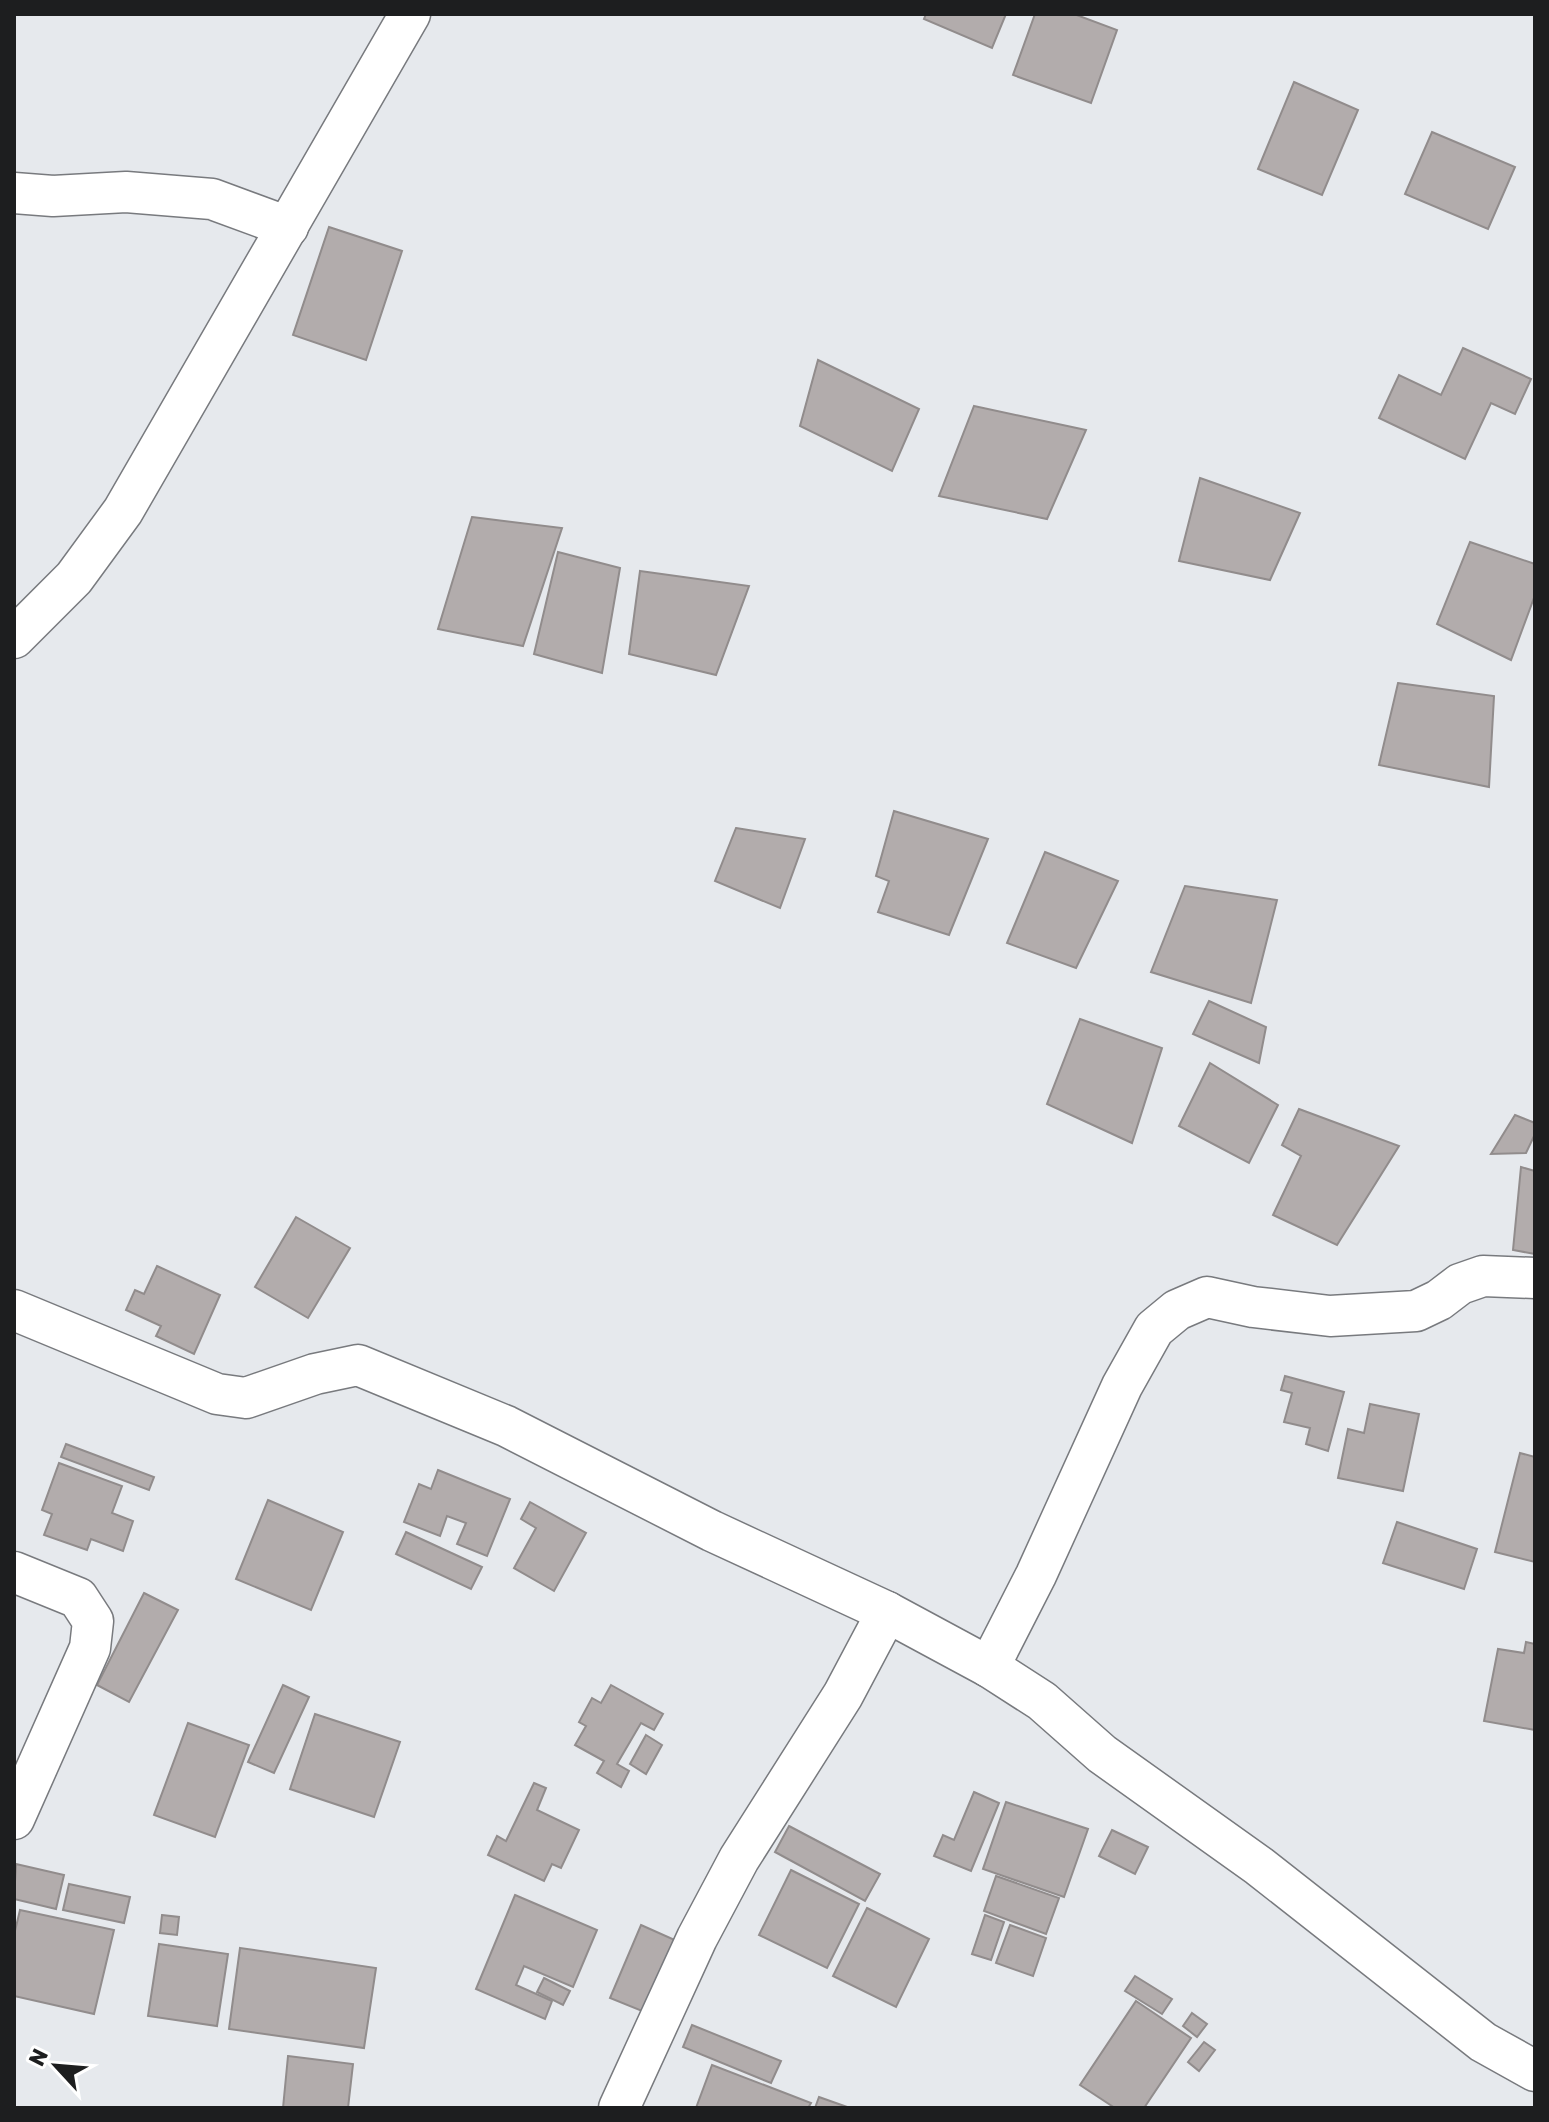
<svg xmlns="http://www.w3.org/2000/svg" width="1549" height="2122" font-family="Rubik,sans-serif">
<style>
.building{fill:#b2acac;stroke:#918c8c;stroke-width:2}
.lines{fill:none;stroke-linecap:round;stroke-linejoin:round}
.minor-casing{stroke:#787a7e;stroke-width:43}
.minor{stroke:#fff;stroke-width:40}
</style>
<rect width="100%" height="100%" fill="#e6e9ed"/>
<g class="building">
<polygon points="926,14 1006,14 992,48 924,19"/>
<polygon points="1035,14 1074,14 1117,30 1091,103 1013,75"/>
<polygon points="1294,82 1358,110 1322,195 1258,169"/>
<polygon points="1432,132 1515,167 1488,229 1405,194"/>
<polygon points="329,227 402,251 366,360 293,335"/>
<polygon points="1463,348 1531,379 1515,414 1491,403 1465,459 1379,418 1399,375 1441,395"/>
<polygon points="818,360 919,409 892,471 800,426"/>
<polygon points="974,406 1086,430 1047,519 939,496"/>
<polygon points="1200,478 1300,513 1270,580 1179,561"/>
<polygon points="472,517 562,528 523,646 438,629"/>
<polygon points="1470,542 1535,564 1535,595 1511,660 1437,624"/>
<polygon points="558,552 620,568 602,673 534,654"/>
<polygon points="640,571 749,586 716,675 629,654"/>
<polygon points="1398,683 1494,696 1489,787 1379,765"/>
<polygon points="894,811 988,839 949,935 878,912 889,881 876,876"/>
<polygon points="736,828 805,839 780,908 715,881"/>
<polygon points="1045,852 1118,881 1076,968 1007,943"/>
<polygon points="1185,886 1277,900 1251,1003 1151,972"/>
<polygon points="1209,1001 1266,1027 1259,1063 1193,1034"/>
<polygon points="1080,1019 1162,1048 1132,1143 1047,1104"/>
<polygon points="1210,1063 1278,1105 1249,1163 1179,1126"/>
<polygon points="1299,1109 1399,1146 1337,1245 1273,1215 1301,1156 1282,1145"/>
<polygon points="1515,1115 1535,1123 1535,1134 1526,1153 1491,1154"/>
<polygon points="1521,1167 1535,1171 1535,1254 1513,1250"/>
<polygon points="296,1217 350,1248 308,1318 255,1287"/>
<polygon points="157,1266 220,1295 194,1354 156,1336 161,1326 126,1310 135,1290 144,1294"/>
<polygon points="1285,1376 1344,1392 1328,1451 1306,1444 1310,1428 1284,1422 1292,1393 1281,1390"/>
<polygon points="1370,1404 1419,1414 1403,1491 1338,1478 1348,1429 1364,1433"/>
<polygon points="66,1444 154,1477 149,1490 61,1457"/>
<polygon points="1520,1453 1535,1457 1535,1562 1495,1552"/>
<polygon points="59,1463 122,1486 112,1513 133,1521 123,1551 91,1539 87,1550 44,1535 52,1514 42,1510"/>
<polygon points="438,1470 510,1499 487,1556 457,1544 466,1523 447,1516 440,1536 404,1522 419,1484 431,1489"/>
<polygon points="268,1500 343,1532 311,1610 236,1579"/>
<polygon points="530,1502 586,1533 554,1591 514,1568 536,1528 521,1519"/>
<polygon points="1397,1522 1477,1549 1464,1589 1383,1563"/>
<polygon points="406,1532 482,1567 471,1589 396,1554"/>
<polygon points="144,1593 178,1610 129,1702 97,1685"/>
<polygon points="1526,1642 1535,1644 1535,1730 1484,1721 1498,1649 1524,1653"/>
<polygon points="283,1685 309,1697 274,1773 248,1762"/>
<polygon points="611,1685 663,1714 654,1730 641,1723 617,1764 629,1771 621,1787 597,1773 604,1761 575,1745 586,1726 579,1722 592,1698 601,1703"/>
<polygon points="315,1714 400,1742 374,1817 290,1789"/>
<polygon points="188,1723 249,1745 215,1837 154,1815"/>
<polygon points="646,1735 662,1745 646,1774 630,1764"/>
<polygon points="534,1783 546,1788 537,1810 579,1830 561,1868 552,1864 544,1881 488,1855 497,1836 506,1841"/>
<polygon points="974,1792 999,1803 971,1871 934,1856 943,1835 954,1840"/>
<polygon points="1006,1802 1088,1829 1064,1897 983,1869"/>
<polygon points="789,1826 880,1874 865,1901 775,1852"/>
<polygon points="1112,1830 1148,1847 1135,1874 1099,1856"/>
<polygon points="16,1864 64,1875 56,1909 14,1899"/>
<polygon points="791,1870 859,1904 827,1968 759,1935"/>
<polygon points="996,1876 1059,1898 1046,1934 984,1911"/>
<polygon points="69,1884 130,1897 124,1923 63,1910"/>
<polygon points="515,1895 597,1930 573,1987 524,1966 516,1985 552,2001 545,2019 476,1989"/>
<polygon points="867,1908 929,1939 896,2007 833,1976"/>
<polygon points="20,1910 114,1930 94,2014 14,1996 14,1935"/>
<polygon points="162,1915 179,1917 177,1935 160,1933"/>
<polygon points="985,1915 1004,1922 991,1960 972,1954"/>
<polygon points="641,1925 677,1941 647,2013 610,1998"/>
<polygon points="1010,1925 1046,1938 1033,1976 996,1963"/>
<polygon points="159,1944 228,1954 217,2026 148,2016"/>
<polygon points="240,1948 376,1968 364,2048 229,2029"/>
<polygon points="1135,1976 1172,1999 1162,2014 1125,1991"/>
<polygon points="544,1978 570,1991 563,2005 537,1992"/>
<polygon points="1136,2001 1191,2038 1144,2108 1115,2108 1080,2085"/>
<polygon points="1192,2013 1207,2024 1197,2037 1183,2026"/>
<polygon points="692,2025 781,2061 771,2083 683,2047"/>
<polygon points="1204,2042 1215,2050 1199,2071 1188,2062"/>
<polygon points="288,2056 353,2064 348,2108 283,2108"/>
<polygon points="712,2065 811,2103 808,2108 696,2108"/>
<polygon points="819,2097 850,2108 815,2108"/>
</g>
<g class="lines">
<g class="minor-casing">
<g id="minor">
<polyline points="14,193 53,196 126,192 212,199 288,227"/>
<polyline points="14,638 74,578 123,511 410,14"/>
<polyline points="14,1310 217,1394 246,1398 315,1374 358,1365 506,1426 712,1531 887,1612 989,1667 1042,1701 1102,1754 1259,1866 1483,2042 1535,2071"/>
<polyline points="14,1572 78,1598 93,1621 90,1648 14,1819"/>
<polyline points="989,1667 1036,1575 1122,1386 1154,1329 1177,1310 1207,1297 1253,1307 1330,1316 1416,1311 1439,1300 1460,1284 1483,1276 1535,1278"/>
<polyline points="619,2108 697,1938 739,1859 843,1695 887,1612"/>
</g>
</g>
<use href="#minor" class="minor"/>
</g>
<rect width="1549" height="2122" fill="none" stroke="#1d1e1f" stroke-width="32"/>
<g transform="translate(56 2066) rotate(296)" stroke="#ffffff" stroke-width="6" paint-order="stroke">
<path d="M0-6L14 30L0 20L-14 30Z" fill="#1d1e1f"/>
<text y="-12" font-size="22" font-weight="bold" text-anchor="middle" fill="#1d1e1f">N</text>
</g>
</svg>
